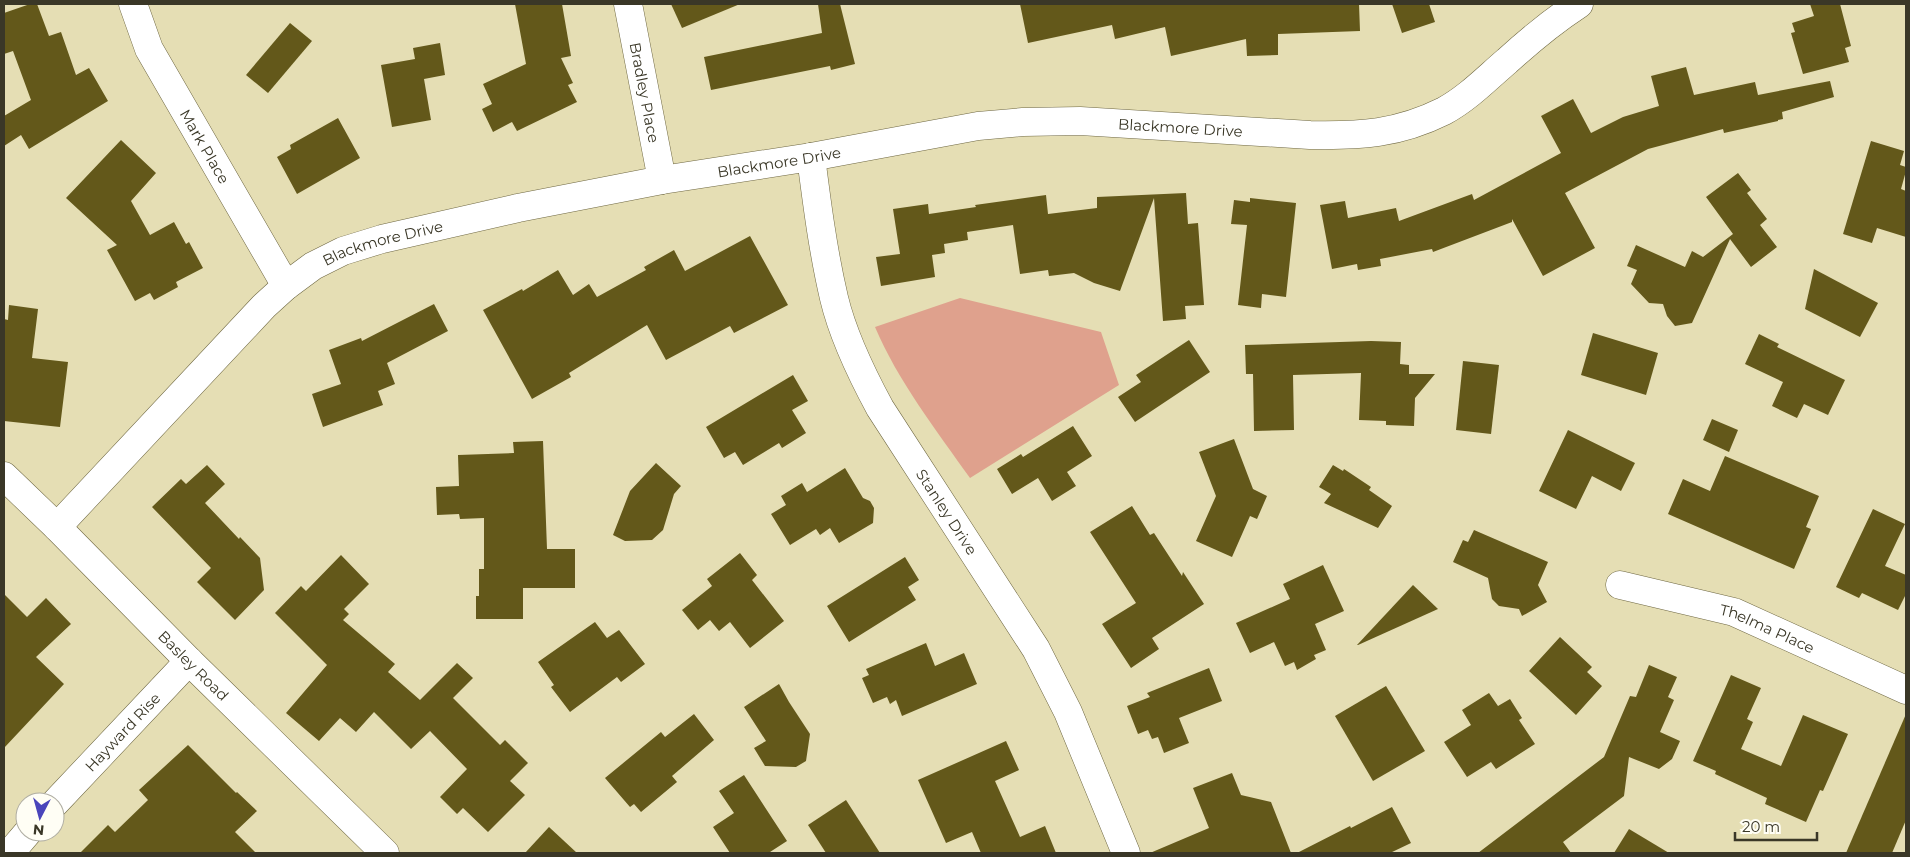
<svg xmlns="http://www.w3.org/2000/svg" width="1910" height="857" font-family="Montserrat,sans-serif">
<rect width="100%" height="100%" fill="#e5deb4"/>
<path fill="#dfa18d" d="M 960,298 L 1101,332 L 1119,385 L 970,478 C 936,430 898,381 875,327 Z"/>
<g fill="#63581a">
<polygon points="30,4 37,4 49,36 61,32 76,75 89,68 108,101 29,149 21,135 4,146 4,116 31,100 13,51 4,54 4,13"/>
<polygon points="515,4 562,4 571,56 561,58 573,83 568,85 577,102 517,131 512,122 493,132 482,109 492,104 483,84 526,64"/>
<polygon points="671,4 740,4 682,28"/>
<polygon points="818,4 840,4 855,64 831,70 830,66 711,90 704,57 822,33"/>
<polygon points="1020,4 1359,4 1360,31 1278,34 1278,55 1247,56 1246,39 1171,56 1165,27 1115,39 1112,25 1028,43"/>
<polygon points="1392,4 1429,4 1435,22 1402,33"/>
<polygon points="1810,4 1840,4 1851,46 1845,48 1849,62 1803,74 1791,33 1795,32 1792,23 1814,16"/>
<polygon points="290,23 312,41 268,93 246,75"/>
<polygon points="440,43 445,75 424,79 431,120 392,127 381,65 415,59 413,48"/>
<polygon points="1686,67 1694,95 1755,82 1758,95 1830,81 1834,97 1782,112 1783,119 1778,120 1778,121 1724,133 1723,129 1648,149 1565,193 1595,248 1543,276 1512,219 1512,222 1433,252 1432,249 1380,259 1381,266 1358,270 1357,264 1332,269 1320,205 1345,201 1348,218 1396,208 1399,221 1472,194 1474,200 1561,153 1541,116 1573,99 1591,133 1623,117 1659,106 1651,76"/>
<polygon points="338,118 360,158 297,194 277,157 291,149 290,145"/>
<polygon points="121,140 156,173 131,201 150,235 174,222 186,244 189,242 203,268 176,282 178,287 154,300 150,293 135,301 107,250 117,245 66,198"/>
<polygon points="1871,141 1904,151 1900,165 1906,167 1906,171 1901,189 1906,191 1906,237 1877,228 1872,243 1843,234"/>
<polygon points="1738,173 1751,190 1747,193 1767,219 1760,225 1777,247 1751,267 1730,239 1692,323 1675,326 1667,316 1663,304 1649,303 1631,284 1637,270 1627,266 1636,245 1685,267 1692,251 1703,257 1733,234 1706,197"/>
<polygon points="1186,193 1188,224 1198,223 1204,305 1185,306 1186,319 1163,321 1154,198 1120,291 1094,283 1074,273 1049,276 1048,270 1020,274 1013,225 967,232 968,240 944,244 945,253 932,255 935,277 881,286 876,257 900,254 893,209 928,204 929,214 976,207 975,205 1046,195 1048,214 1097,208 1097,197"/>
<polygon points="1250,198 1296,203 1286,297 1262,294 1261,308 1238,305 1247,225 1231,224 1234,200 1250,202"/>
<polygon points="750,236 788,305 734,333 730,326 666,360 647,325 569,373 571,377 532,399 483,310 522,289 523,291 558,270 573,295 589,284 597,297 646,270 644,267 674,250 685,271"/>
<polygon points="1814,269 1878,303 1860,337 1805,309"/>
<polygon points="434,304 448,331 387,363 395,384 378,391 383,405 323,427 312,394 341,384 329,350 361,338 362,341"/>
<polygon points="9,305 38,309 32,358 68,362 60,427 4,421 4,319 8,320"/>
<polygon points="1593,333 1658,353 1646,395 1581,375"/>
<polygon points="1759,334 1779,344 1777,347 1845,380 1828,415 1804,404 1797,418 1772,406 1783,382 1745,364"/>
<polygon points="1189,340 1210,372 1135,422 1118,397 1141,382 1136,375"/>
<polygon points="1371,341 1401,342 1400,364 1409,365 1409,374 1435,374 1415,398 1414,426 1386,425 1386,421 1359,420 1361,373 1293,375 1294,430 1254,431 1253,374 1246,374 1245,345"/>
<polygon points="1463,361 1499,365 1491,434 1456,430"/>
<polygon points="793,375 808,401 792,410 806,433 782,448 779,443 743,465 735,452 724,458 706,427"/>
<polygon points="1712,419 1738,430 1729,452 1703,440"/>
<polygon points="1073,426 1092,456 1067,472 1076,486 1052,501 1038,478 1012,494 997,469 1021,454 1023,457"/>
<polygon points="1568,430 1635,463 1621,491 1592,476 1576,509 1539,491"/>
<polygon points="1234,439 1253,489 1267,496 1257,519 1250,516 1232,557 1196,541 1216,496 1199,452"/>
<polygon points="543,441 547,549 575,549 575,588 523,588 523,619 476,619 476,596 479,596 479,569 484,569 484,518 460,519 459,514 437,515 436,487 459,486 458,455 514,453 513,442"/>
<polygon points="1725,456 1819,496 1806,527 1811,529 1794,569 1668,514 1683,479 1710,491"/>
<polygon points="656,463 681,486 674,494 663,530 652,540 625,541 613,535 630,491"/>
<polygon points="207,465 225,484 205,503 239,539 240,537 260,558 264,590 235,620 197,582 211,568 152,507 181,479 186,484"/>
<polygon points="1333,465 1343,471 1344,469 1371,487 1369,490 1392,506 1378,528 1324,503 1331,494 1319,487"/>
<polygon points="845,468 863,498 870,501 874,508 873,523 839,543 830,528 820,535 816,529 790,545 771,514 786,505 781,496 802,483 807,492"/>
<polygon points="1132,506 1150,535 1154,533 1182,576 1183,572 1204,604 1152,638 1159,649 1131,668 1102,624 1136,603 1090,532"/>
<polygon points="1873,509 1905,524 1885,566 1906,575 1906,594 1898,610 1862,593 1859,598 1836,587"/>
<polygon points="1474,530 1548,562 1538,585 1547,602 1522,616 1519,609 1499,606 1492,599 1488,578 1453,562 1463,540 1468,542"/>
<polygon points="740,553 757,575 752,580 784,621 750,648 730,622 719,631 710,620 698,630 682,610 712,586 707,579"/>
<polygon points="341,555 369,584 344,609 349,614 343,620 395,664 388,672 420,700 457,663 473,678 453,698 500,745 505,740 528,763 510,781 525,795 488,832 463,808 457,814 440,797 467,769 430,731 411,749 374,712 356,732 340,718 319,741 286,713 327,665 275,613 301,586 306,591"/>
<polygon points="905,557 919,580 908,587 916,600 849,642 827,606"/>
<polygon points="1323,565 1344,611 1315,624 1326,650 1314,655 1316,659 1297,670 1294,662 1285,666 1274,642 1250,653 1236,623 1290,599 1283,584"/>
<polygon points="1413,585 1438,609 1358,645 1357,645"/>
<polygon points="4,594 27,617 46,598 71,624 36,657 64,684 4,748"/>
<polygon points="595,622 607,638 619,630 645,664 621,682 617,677 570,712 551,687 554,685 538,662"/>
<polygon points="1560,637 1592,667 1587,672 1602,686 1576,715 1529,671"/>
<polygon points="926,643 935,666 964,653 977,684 902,716 896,700 890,704 887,697 873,703 862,678 869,675 866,669"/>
<polygon points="1649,665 1677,677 1668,697 1674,700 1660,732 1680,741 1672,759 1659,769 1629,757 1624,796 1563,842 1571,853 1478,853 1604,757 1630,696 1636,697"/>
<polygon points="1209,668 1222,701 1179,718 1189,743 1164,753 1158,737 1152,739 1148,730 1138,734 1127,706 1150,697 1147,693"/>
<polygon points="1731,675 1761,688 1747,719 1753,722 1741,749 1781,766 1803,715 1848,734 1823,791 1820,790 1806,822 1765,804 1767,798 1715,774 1716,771 1693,761"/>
<polygon points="779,684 789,702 810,734 806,761 796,767 765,766 754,748 766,741 744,707"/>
<polygon points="1386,686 1425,751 1373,781 1335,716"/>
<polygon points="1489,693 1498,706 1510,699 1522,718 1519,720 1535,744 1496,769 1491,762 1467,777 1444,742 1471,725 1462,710"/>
<polygon points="694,714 714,740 672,776 677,782 641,812 634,804 630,807 605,778 661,732 665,737"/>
<polygon points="1906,714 1906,820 1892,853 1846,853"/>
<polygon points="1006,741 1019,770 995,781 1020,837 1045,826 1056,853 981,853 972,832 946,843 918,780"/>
<polygon points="188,745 236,793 237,792 257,811 235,832 256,853 80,853 108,825 115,832 148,800 139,790"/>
<polygon points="1232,773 1241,795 1271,802 1291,853 1150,853 1209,828 1193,788"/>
<polygon points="744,775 787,841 770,852 730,853 713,827 734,813 719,791"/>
<polygon points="846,800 880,853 826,853 808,825"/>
<polygon points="1392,807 1411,843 1390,853 1297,853 1350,826 1351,828"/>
<polygon points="549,827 577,853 525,853"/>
<polygon points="1629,829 1669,853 1614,853"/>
</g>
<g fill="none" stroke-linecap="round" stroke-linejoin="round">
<g stroke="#6f6843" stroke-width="29">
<g id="minor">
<path id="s1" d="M 133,4 L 149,49 L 286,286"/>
<path id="s2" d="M 628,4 L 662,180"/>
<path id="s3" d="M 811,157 C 817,204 823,251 834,298 C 843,336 861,373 880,408 L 1036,649 L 1068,712 L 1126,853"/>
<path id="s4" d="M 4,476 L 57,527 L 189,661 L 385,853"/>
<path id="s5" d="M 57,527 L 264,306 L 286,286 L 313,266 L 343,251 L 382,239 L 518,208 L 662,180 L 811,157 L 978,126 L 1023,122 L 1080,121 L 1310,135 C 1360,136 1398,134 1444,111 C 1468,98 1487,78 1507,61 C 1530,40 1553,21 1579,4"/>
<path id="s6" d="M 1620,585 L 1734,612 L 1906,690"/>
<path id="s7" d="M 55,803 L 189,661"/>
<polyline points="10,853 28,832"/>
</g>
</g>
<use href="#minor" stroke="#fff" stroke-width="28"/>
</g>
<g text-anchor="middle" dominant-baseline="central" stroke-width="5" stroke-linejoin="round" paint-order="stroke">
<g font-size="15" fill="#3a3727" stroke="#fffef5">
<text stroke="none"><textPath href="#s2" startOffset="90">Bradley Place</textPath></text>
<text stroke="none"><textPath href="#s5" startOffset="1250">Blackmore Drive</textPath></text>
<text stroke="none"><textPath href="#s1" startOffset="160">Mark Place</textPath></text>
<text stroke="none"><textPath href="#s5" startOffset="845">Blackmore Drive</textPath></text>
<text stroke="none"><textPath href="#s5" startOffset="440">Blackmore Drive</textPath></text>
<text stroke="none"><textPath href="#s3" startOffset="386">Stanley Drive</textPath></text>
<text stroke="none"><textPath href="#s6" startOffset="154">Thelma Place</textPath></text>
<text stroke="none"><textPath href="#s4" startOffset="268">Basley Road</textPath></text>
<text stroke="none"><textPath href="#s7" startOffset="98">Hayward Rise</textPath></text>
</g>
</g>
<rect width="1910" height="857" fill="none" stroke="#3a3727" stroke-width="10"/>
<g transform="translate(40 817) rotate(186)"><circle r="24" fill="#fffef5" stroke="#b0aea3"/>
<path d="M0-4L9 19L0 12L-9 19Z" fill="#4a45bb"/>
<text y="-8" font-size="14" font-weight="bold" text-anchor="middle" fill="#3a3727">N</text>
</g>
<path d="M1735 832v8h82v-8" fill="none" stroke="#3a3727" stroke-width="2.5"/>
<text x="1742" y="832" font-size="15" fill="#3a3727" stroke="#fffef5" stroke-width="4" paint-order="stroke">20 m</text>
</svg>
